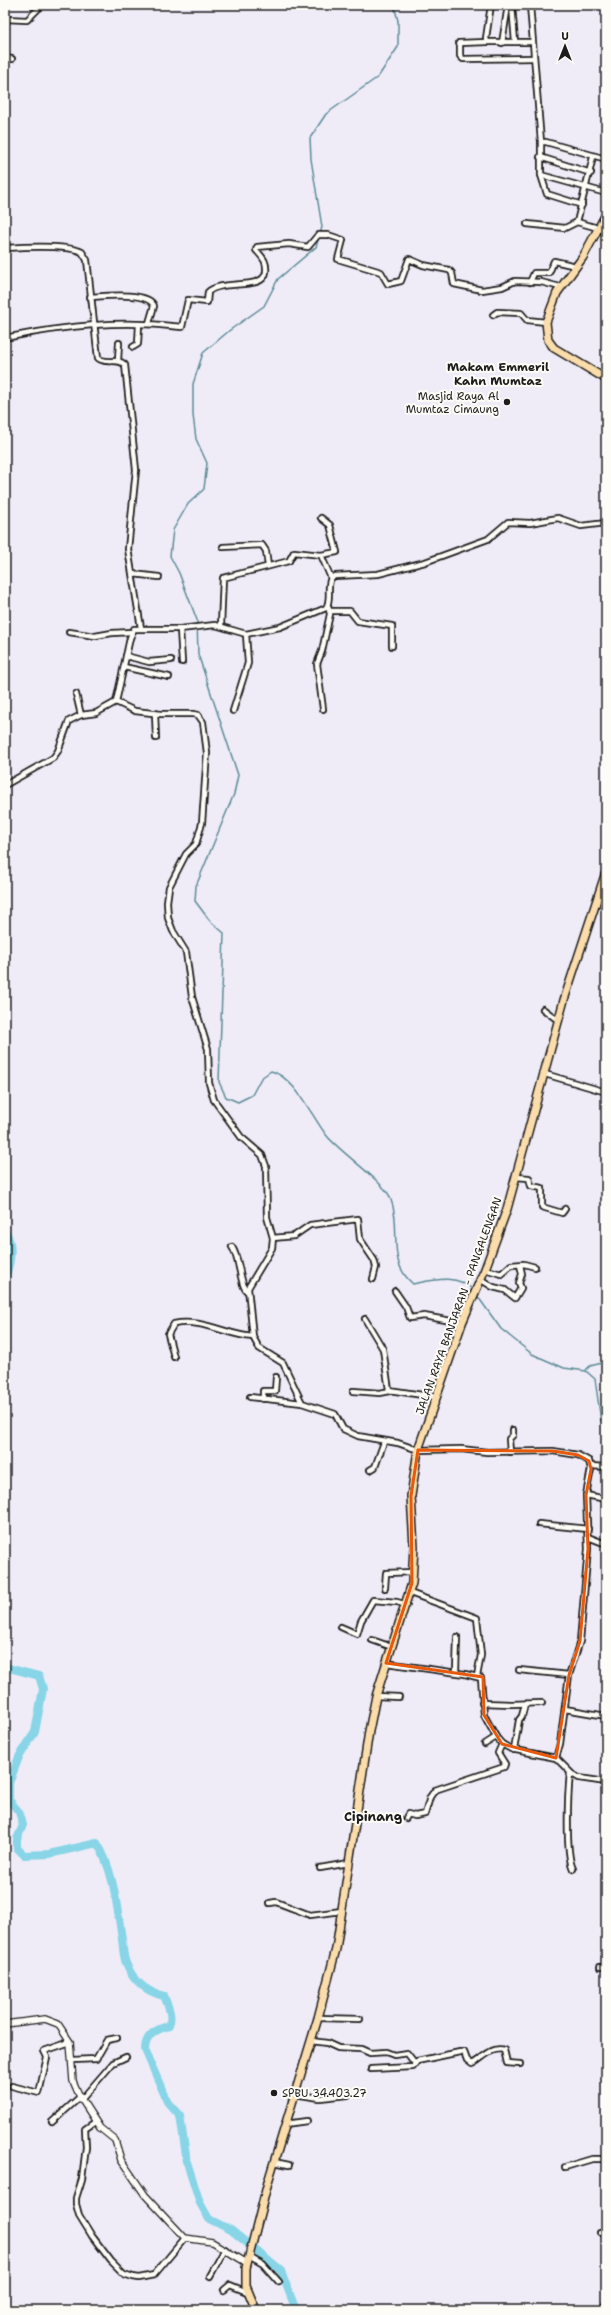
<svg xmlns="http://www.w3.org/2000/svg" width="611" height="2315" font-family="'Shantell Sans',sans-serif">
<rect width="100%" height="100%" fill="#efecf8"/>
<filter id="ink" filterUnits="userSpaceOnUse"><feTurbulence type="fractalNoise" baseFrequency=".025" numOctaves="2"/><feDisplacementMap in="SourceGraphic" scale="8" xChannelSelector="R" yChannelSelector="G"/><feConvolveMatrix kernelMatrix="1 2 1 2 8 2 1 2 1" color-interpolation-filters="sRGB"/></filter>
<g filter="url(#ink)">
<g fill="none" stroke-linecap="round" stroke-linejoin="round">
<g stroke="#5c8b95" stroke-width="1.5">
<path d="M 394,5 L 398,21 L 398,47 L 378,77 L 326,114 L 310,138 L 311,159 L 322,227 L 316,247 L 278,279 L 264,306 L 230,330 L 203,353 L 193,384 L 193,415 L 196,439 L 207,463 L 204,489 L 188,504 L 173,530 L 170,556 L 179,573 L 197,620 L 198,654 L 238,775 L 234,794 L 196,886 L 195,901 L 210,921 L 224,933 L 219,1082 L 226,1097 L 238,1102 L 252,1095 L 261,1078 L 271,1071 C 295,1077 312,1117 327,1136 C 339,1151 385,1183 390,1197 C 403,1229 385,1260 413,1284 C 433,1280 458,1273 474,1291"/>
<polyline points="476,1294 501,1329 532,1354 564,1368 586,1371 595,1379 601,1421 606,1422"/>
<polyline points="586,1370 590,1366 606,1362"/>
</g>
<g stroke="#87d5e6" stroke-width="8">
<path d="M 5,1231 C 14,1244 11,1263 5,1277"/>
<path d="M 5,1667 L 39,1676 L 43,1689 L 35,1732 L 19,1757 L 9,1783 L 9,1800 L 19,1812 L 23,1825 L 17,1839 L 17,1848 L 24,1855 L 49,1854 L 97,1843 C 114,1870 117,1908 122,1939 C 123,1946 123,1956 126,1963 C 133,1980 146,1992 164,1996 C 168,2006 173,2015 169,2026 C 156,2029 145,2036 145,2050 L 168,2103 L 180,2116 L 187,2162 L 200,2203 L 209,2219 L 231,2230 L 281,2271 L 296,2310"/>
</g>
<g stroke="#1c1c1c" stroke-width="8">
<g id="minor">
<polyline points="491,5 486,38 487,42 532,42"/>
<polyline points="512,5 515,42"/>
<polyline points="530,5 541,142"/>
<polyline points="5,19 27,20 42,5"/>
<polyline points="459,43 487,42"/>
<polyline points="460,43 460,56 463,59 534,58"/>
<polyline points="502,43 508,5"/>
<polyline points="5,58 12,59"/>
<polyline points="540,157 591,173"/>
<polyline points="606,159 546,142 541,142 541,175 606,193"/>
<polyline points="541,175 547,194 582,205"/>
<polyline points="577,222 593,157"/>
<polyline points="527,224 565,228 577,222 598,228"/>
<path d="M 5,248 C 22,247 68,245 82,252 L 87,260 L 98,358 C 105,365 118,357 125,365 L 136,470 L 128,549 L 141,628"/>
<polyline points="530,282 534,273 549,273 554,261 576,266"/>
<path d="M 90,297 C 104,296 149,291 154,306 L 149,323"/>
<polyline points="493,315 497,312 521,313 527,320 546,322"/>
<path d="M 10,337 C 69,325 122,320 182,327 L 188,300 L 207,302 L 208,292 C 221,279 264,291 266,272 C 267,261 263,258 256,250 L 257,247 L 289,244 L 308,247 L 318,235 L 328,235 L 343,240 L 338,259 L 381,272 L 388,284 L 401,281 L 409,259 L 423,265 L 449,270 L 452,273 L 454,284 L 482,290 L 502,287 L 515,281 L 541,282 L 560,287"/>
<polyline points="133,347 138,344 139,324"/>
<polyline points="118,361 119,343"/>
<polyline points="223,547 262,545 266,551 268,566"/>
<polyline points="321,555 337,552 330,525 321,518"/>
<polyline points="133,574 159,577"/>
<polyline points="330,611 350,611 358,621 392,626 392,646"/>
<polyline points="221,626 223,578 289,561 294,552 321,555 331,578"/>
<polyline points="180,629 182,662"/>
<polyline points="69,632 95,636 112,633 132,632"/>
<polyline points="126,656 149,662 171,660"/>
<polyline points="124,667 169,677"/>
<polyline points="76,694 81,715"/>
<polyline points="116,702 135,711 161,714 193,714 198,715 203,722 207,753 202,823 196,844 186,854 169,887 167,902 168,918 173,931 186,952 192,997 208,1049 209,1083 214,1100 241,1137 262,1155 266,1166 267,1217 273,1238 272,1248 248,1288 253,1337 259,1348 283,1363 302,1403 335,1414 343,1429 358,1436 398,1443 418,1450 461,1449 487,1452 553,1451 578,1455 589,1461 591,1469 586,1495 588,1549 580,1641 569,1675 560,1744 556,1758"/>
<polyline points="323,709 317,664 322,651 330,614 328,606"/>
<polyline points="233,711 248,663 246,634"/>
<polyline points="155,713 156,738"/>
<path d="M 5,785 L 53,758 L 58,751 L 69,721 L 81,715 L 96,713 L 116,702 L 130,638 L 134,629 L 180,629 L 215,625 L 246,634 L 280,627 L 326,608 C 332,599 326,587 331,578 L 335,576 L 378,574 L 425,562 L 488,539 L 508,522 L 530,523 L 558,518 L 581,526 L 606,523"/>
<polyline points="543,1009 559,1021"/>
<polyline points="545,1074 606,1092"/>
<polyline points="516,1177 529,1178 531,1186 542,1188 542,1207 562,1213 565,1209"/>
<polyline points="273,1238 294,1236 310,1225 358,1219 360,1239 374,1260 376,1267 373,1279"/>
<path d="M 232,1247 C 240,1258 240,1288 248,1292"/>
<polyline points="485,1269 501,1274 511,1265 524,1264 535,1267"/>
<polyline points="480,1279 493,1287 505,1290 515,1298 521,1288 519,1283 522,1274 520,1265"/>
<polyline points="395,1291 406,1307 410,1318 424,1316 462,1323"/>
<polyline points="365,1319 383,1349 389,1390 436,1397"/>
<path d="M 174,1357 L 168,1334 L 174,1324 C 201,1318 226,1335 253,1337"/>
<polyline points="353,1391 380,1393 390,1391"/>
<polyline points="250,1397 302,1403"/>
<polyline points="263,1399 263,1391 275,1391 276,1377"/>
<polyline points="510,1452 509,1439 513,1435 513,1430"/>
<polyline points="591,1466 606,1467"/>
<polyline points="370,1470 375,1467 384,1442"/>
<polyline points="586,1495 606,1499"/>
<polyline points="539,1524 588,1529"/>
<polyline points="588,1537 606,1544"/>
<polyline points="385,1588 386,1573 413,1572"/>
<polyline points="410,1593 477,1618 481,1655 477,1676"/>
<polyline points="341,1627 357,1634 361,1621 373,1600 397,1602 407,1605"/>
<polyline points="372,1640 392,1647"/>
<polyline points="386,1663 465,1674 481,1678 484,1715 496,1737 502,1744 511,1749 556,1758 572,1774 579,1778 606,1782"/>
<polyline points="519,1670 569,1675"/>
<polyline points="456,1672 457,1637"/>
<polyline points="376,1696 399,1697"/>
<polyline points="482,1703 512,1704 542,1703"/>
<polyline points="565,1709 606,1716"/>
<polyline points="485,1744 496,1737"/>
<polyline points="514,1750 519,1720 522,1716 525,1704"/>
<path d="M 570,1773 C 568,1793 565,1852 573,1869"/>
<polyline points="406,1818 408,1814 415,1816 425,1814 430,1797 435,1790 504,1767 505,1764 498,1753 502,1744"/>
<polyline points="320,1868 349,1863"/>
<polyline points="270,1903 276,1902 310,1915 342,1911"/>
<polyline points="600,1967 606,1967"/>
<polyline points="318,2018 360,2019"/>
<polyline points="311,2041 327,2043 338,2048 361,2049 370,2053 386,2052 394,2055 407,2053 414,2062"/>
<polyline points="72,2060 96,2059 107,2040 117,2038"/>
<path d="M 371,2069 L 413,2067 L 417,2061 L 460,2052 L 464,2052 L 467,2060 L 472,2064 C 482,2059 492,2046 504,2050 L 507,2063 L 520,2064"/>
<polyline points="12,2086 39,2093 47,2057 44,2051 70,2042"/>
<polyline points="294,2094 320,2098 348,2095"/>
<polyline points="81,2100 113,2063 126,2057"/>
<polyline points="52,2122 80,2097"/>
<polyline points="95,2122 85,2129 86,2147 82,2179 76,2198 76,2204 79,2215 92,2236 111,2261 124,2274 133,2277 139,2278 154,2275 185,2238"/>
<polyline points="285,2124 307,2121"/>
<polyline points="274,2162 289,2165"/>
<polyline points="565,2167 592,2159 606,2159"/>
<polyline points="600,2232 606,2231"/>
<polyline points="249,2256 263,2264 279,2282"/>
<polyline points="210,2276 225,2249"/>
<polyline points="224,2290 230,2285 247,2292"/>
<polyline points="602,2310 606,2303"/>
</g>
</g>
<g stroke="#1c1c1c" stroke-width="8">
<polyline id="tertiary" points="5,2024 45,2019 58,2024 70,2042 73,2081 80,2097 100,2128 115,2140 121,2160 145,2195 185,2238 212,2242 247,2263"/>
</g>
<g stroke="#1c1c1c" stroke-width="10">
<g id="primary">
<polyline points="606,214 583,257 557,293 546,322 548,340 554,348 606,379"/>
<polyline points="256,2310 246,2286 246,2268 268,2182 318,2018 336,1949 369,1731 376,1696 412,1583 414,1547 411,1496 418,1450 462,1323 485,1269 507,1209 564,1000 606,872"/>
</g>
</g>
<use href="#minor" stroke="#fdfcf7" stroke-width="4.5"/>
<use href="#tertiary" stroke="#fdfcf7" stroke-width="5.5"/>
<use href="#primary" stroke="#fbdcab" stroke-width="7"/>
</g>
</g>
<path fill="none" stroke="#e8590c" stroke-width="3" stroke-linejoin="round" d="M 418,1450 L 553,1451 L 578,1455 L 589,1461 L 591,1469 L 586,1495 L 588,1549 L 580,1641 L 569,1675 L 556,1758 L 502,1744 L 484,1715 L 483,1677 L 386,1663 L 412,1583 L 411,1496 Z"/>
<g fill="#1c1c1c" stroke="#fdfcf7" stroke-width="1.5">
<circle cx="507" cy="402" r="4"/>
<circle cx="274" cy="2093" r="4"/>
</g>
<g text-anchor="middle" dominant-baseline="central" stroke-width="4" stroke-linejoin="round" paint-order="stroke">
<g font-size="11" fill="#1c1c1c" stroke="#fdfcf7" text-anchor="end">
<text x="499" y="396">Masjid Raya Al<tspan x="499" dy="13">Mumtaz Cimaung</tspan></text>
<text x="282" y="2093" text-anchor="start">SPBU 34.403.27</text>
</g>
<g font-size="11" fill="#1c1c1c" stroke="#fdfcf7">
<text transform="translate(459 1306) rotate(-70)">JALAN RAYA BANJARAN - PANGALENGAN</text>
</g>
<g font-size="12" font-weight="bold" fill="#1c1c1c" stroke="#fdfcf7">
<text x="498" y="367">Makam Emmeril<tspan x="498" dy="14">Kahn Mumtaz</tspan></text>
</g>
<g font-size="13" font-weight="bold" fill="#1c1c1c" stroke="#fdfcf7">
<text x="373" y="1816">Cipinang</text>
</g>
</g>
<rect width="611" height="2315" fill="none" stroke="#fdfcf7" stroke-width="20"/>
<rect x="10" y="10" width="591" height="2295" fill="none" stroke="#1c1c1c" stroke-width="1.5" filter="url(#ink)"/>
<g transform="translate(565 46)" stroke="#fdfcf7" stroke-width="3" paint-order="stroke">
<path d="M0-3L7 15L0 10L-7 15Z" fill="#1c1c1c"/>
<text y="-6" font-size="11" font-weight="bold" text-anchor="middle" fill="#1c1c1c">U</text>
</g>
</svg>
